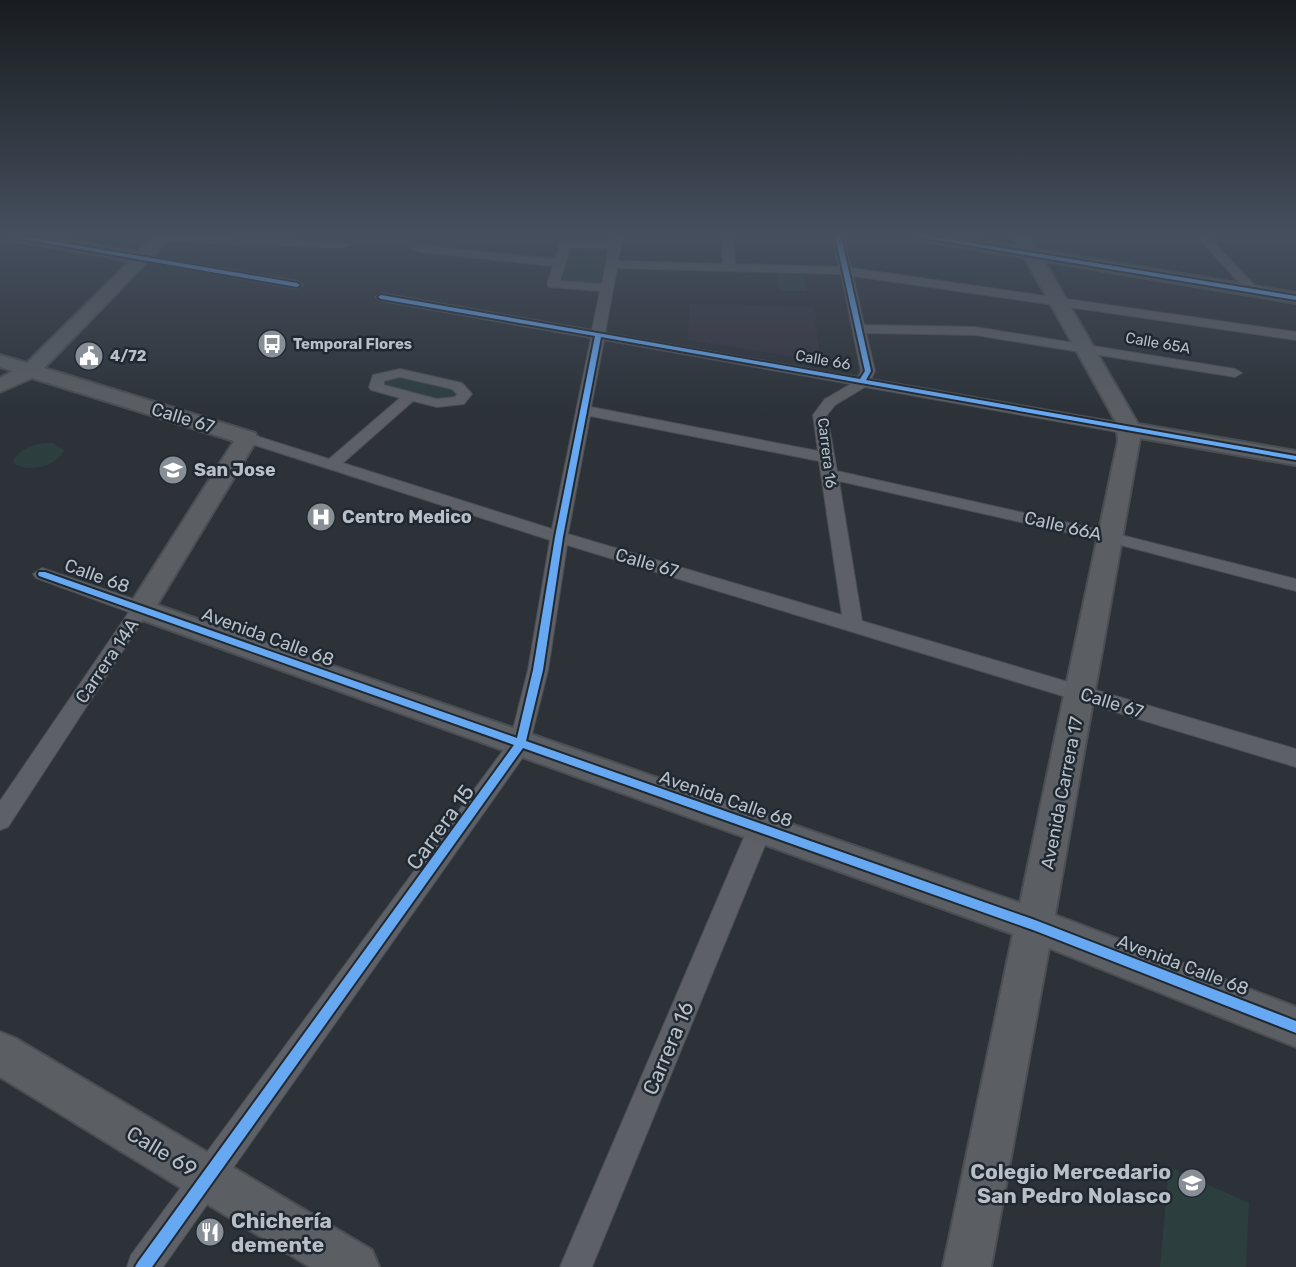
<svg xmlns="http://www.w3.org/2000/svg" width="1296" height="1267" font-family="Rubik,sans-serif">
<rect width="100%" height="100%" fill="#2c3238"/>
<polygon fill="#363540" points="689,304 813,307 821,361 688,340"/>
<g fill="#2d3e3e">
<polygon points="569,247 609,248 603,285 559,284"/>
<polygon points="777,275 804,275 807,291 779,291"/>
<polygon points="393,374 454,388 461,397 445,402 383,387 379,381"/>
<path d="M 53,443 L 64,450 C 58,466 27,474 14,463 L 14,459 C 22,446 38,443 53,443 Z"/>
<polygon points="1169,1167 1249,1203 1246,1267 1160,1267"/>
</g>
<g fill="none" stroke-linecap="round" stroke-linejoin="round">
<g stroke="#4a4e52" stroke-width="2">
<g id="street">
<polygon points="158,236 342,242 348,245 342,248 162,241 158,240"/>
<path d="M 612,236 L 623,236 L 618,261 L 723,264 L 722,236 L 733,236 L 735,264 L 839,267 L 832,236 L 843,236 L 851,268 L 1296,332 L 1296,340 L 853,276 L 864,325 L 975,327 L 1235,369 L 1242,373 L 1235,377 L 975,335 L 866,333 L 875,371 L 871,379 L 1129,424 L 1137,429 L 1129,434 L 865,387 L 835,405 L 827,415 L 837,471 L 1109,532 L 1296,579 L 1296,591 L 1109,542 L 839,481 L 862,621 L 1296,749 L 1296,767 L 567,545 L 548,670 L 528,750 L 163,1267 L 127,1267 L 131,1255 L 510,741 L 528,670 L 550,540 L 242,441 L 239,438 L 247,433 L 329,459 L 400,398 L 371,390 L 369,387 L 373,375 L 400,369 L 462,383 L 472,394 L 464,404 L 437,407 L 413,401 L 343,463 L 552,529 L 591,338 L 381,301 L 375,297 L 381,293 L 592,330 L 600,291 L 549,287 L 547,284 L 553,266 L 419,252 L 413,249 L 419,246 L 437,247 L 555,259 L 561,242 L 610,242 ZM 570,247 L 609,248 L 602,284 L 560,281 ZM 617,268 L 841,274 L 861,371 L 858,377 L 605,333 ZM 604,340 L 851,384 L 825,399 L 813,415 L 818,451 L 591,407 ZM 400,377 L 452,389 L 457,394 L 455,397 L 437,399 L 384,385 L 384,381 ZM 590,416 L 819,461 L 842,615 L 568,534 Z"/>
<polygon points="1197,236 1208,236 1257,288 1257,294 1249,294"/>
<polygon points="141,255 297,281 303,285 297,289 137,260 137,256"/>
<polygon points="42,568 148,604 150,609 8,827 0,830 0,801 129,612 36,578 33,574"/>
<polygon points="760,818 768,821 772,828 592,1267 560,1267 748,828 752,821"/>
</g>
</g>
<g stroke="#4a4e52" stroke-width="4">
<g id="secondary">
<polygon points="8,236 42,236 138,252 155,236 172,236 44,368 255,433 258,438 157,605 1020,903 1118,441 1116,422 1025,258 923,241 915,236 950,236 1019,247 1013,236 1029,236 1037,250 1296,293 1296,303 1044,261 1138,424 1296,451 1296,465 1140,438 1055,915 1296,1007 1296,1047 1049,948 991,1267 943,1267 1013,934 131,616 127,609 234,441 32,378 0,392 0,378 13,371 0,367 0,355 27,363 130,261 16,241"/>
<polygon points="0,1032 15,1038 372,1250 379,1267 310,1267 0,1077"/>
</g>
</g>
<use href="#street" fill="#5d6066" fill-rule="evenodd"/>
<use href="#secondary" fill="#5b5f64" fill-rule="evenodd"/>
<g stroke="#202932" stroke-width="4">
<g id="cycleway">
<polygon points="14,236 23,236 297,283 300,285 297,287 16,238"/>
<polygon points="835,236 841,236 871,371 866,380 1296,456 1296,460 601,337 563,537 543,670 526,741 1035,920 1296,1021 1296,1033 1033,930 523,748 152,1267 135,1267 138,1262 514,745 39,576 38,574 39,572 45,572 517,738 533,670 555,537 595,336 381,299 378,297 381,295 860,379 865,371"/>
<polygon points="921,236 930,236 1296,296 1296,300 923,238"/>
</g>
</g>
<use href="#cycleway" fill="#66a8f1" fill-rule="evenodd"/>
</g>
<linearGradient id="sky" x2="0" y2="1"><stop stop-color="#181c1f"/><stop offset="0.57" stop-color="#454f5e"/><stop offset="1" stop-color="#454f5e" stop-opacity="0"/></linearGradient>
<rect width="1296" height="413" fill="url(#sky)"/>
<defs>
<g id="bus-disc" transform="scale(1.5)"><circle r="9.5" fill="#878e95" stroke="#202932"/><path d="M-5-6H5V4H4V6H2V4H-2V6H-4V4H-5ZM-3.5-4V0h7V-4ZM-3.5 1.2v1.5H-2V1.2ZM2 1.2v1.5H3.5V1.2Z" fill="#fff"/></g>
<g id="civic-disc" transform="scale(1.5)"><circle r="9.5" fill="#878e95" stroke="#202932"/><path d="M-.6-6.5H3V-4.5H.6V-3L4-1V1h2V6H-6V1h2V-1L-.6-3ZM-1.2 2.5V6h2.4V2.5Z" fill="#fff"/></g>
<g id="university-disc" transform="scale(1.5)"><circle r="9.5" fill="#878e95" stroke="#202932"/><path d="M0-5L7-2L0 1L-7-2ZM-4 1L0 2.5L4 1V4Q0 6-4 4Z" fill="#fff"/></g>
<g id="hospital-disc" transform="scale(1.5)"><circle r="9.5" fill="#878e95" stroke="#202932"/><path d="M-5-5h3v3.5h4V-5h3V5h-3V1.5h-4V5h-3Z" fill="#fff"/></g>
<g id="school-disc" transform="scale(1.5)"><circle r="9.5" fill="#878e95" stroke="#202932"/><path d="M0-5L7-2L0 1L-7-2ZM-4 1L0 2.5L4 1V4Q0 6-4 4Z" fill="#fff"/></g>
<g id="restaurant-disc" transform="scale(1.5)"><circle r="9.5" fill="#878e95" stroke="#202932"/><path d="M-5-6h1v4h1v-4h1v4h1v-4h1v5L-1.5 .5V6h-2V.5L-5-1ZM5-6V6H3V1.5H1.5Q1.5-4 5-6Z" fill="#fff"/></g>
</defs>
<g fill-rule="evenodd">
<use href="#bus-disc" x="272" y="344"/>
<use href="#civic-disc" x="89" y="356"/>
<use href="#university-disc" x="173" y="470"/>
<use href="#hospital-disc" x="321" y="517"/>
<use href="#school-disc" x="1192" y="1183"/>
<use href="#restaurant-disc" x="210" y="1232"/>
</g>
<g text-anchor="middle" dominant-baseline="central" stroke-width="5" stroke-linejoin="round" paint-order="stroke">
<g font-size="15" fill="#b8bfc7" stroke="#202932">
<text transform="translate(1158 343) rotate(10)">Calle 65A</text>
<text transform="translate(823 360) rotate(10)">Calle 66</text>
<text transform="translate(827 453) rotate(83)">Carrera 16</text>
</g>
<g font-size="15" font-weight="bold" fill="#b8bfc7" stroke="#202932" text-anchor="start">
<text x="293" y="344">Temporal Flores</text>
<text x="110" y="356">4/72</text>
</g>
<g font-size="18" fill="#b8bfc7" stroke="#202932">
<text transform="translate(183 418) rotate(17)">Calle 67</text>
<text transform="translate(1063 526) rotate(13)">Calle 66A</text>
<text transform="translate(647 563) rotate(16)">Calle 67</text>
<text transform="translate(97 576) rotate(20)">Calle 68</text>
<text transform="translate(268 637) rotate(20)">Avenida Calle 68</text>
<text transform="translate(107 661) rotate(-56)">Carrera 14A</text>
<text transform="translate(1112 703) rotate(17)">Calle 67</text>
<text transform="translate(1062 793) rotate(-79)">Avenida Carrera 17</text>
<text transform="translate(726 799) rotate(19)">Avenida Calle 68</text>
<text transform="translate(1183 965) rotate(21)">Avenida Calle 68</text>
</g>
<g font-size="18" font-weight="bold" fill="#b8bfc7" stroke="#202932" text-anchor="start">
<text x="194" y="470">San Jose</text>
<text x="342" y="517">Centro Medico</text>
</g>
<g font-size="21" fill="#b8bfc7" stroke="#202932">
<text transform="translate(440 827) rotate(-54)">Carrera 15</text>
<text transform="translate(668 1048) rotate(-67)">Carrera 16</text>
<text transform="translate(162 1151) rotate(31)">Calle 69</text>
</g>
<g font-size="21" font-weight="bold" fill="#b8bfc7" stroke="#202932" text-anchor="end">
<text x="1171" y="1171">Colegio Mercedario<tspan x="1171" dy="24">San Pedro Nolasco</tspan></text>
<text x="231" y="1220" text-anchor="start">Chichería<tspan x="231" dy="24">demente</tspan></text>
</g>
</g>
</svg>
